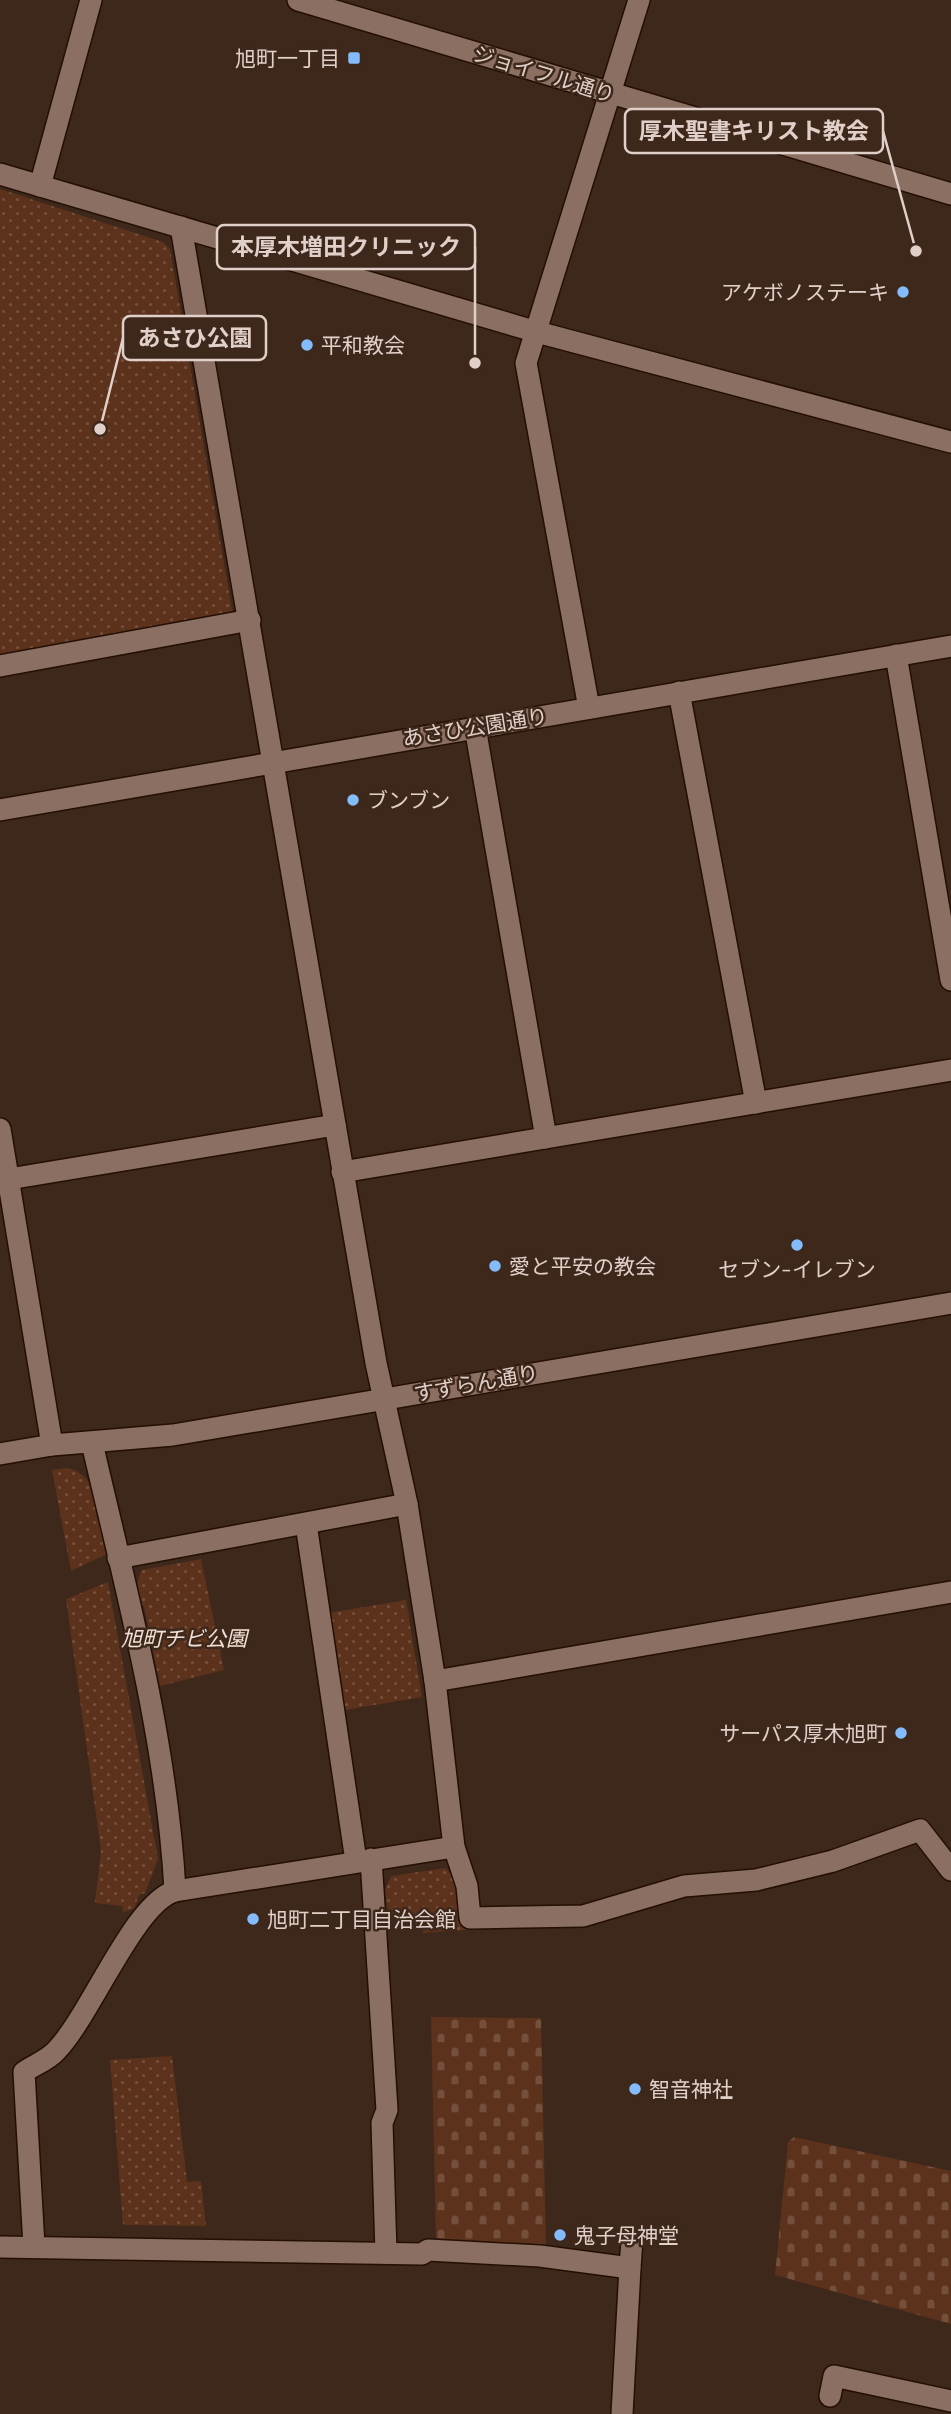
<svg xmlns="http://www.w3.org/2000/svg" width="951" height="2414" font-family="Lora,'Noto Sans JP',serif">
<defs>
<pattern id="cemetery-stones" width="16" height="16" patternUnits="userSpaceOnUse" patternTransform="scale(1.75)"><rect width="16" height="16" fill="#5c321c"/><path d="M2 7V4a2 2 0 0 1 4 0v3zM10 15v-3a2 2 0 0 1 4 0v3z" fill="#734f3c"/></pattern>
<pattern id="park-dots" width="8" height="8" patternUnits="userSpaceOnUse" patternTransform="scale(1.75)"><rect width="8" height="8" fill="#5c321c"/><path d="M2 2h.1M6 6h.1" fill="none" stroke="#734f3c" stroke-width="1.8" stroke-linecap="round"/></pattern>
</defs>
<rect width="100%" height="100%" fill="#3e271b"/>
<g fill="url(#cemetery-stones)">
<polygon points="431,2017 541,2018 546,2245 436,2246"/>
<polygon points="794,2137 951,2171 951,2324 775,2275 788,2142"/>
</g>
<g fill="url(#park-dots)">
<polygon points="0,189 163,242 170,249 232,610 228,617 0,656"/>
<path d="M 67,1468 C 101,1474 102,1525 109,1553 L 71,1571 L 52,1470 Z"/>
<path d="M 201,1559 L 224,1670 L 160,1686 L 144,1607 C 134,1596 136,1582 142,1570 Z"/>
<polygon points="108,1582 158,1859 145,1893 139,1895 134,1909 123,1912 122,1906 95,1903 101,1850 66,1599"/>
<polygon points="406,1600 422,1697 345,1710 328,1613"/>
<polygon points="446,1868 464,1892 466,1930 423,1933 420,1914 388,1918 385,1890 391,1876"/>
<polygon points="172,2056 187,2182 201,2181 206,2226 123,2225 110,2060"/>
</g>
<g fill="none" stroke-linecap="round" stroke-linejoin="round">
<g stroke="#240f05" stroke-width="24">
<g id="service">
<polyline points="306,1524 356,1861"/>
<polyline points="371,1859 387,2110 382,2123 386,2253"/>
<polyline points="630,2268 632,2240"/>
</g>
</g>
<g stroke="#240f05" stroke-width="24">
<g id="minor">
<polyline points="40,186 91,0"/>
<polyline points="181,227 376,1363 407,1504 435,1681 454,1847 467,1886 470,1918 583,1916 684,1886 756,1880 833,1861 920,1830 951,1870"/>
<polyline points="896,655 951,980"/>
<polyline points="0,666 250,620"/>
<polyline points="679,692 756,1103"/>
<polyline points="589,708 526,363 639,0"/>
<polyline points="475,727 546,1138"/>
<polyline points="342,1172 951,1070"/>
<polyline points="9,1179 335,1125"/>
<polyline points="118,1558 407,1504"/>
<polyline points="435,1681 951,1592"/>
<polyline points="175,1891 454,1847"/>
<path d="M 34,2246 L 24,2072 C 34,2065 48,2060 56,2051 C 91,2015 134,1903 175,1891 C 167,1740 126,1590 92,1443"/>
<polyline points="0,2247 422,2254 428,2250 540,2256 630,2268 622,2414"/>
<polyline points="830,2396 834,2376 951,2401"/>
</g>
</g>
<g stroke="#240f05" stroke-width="24">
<g id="tertiary">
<polyline points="298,0 951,194"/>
<polyline points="0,174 537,332 951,442"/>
<polyline points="0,810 951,646"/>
<polyline points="0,1129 52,1445"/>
<polyline points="0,1454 52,1445 173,1435 951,1303"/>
</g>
</g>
<use href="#service" stroke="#8b6f62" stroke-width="21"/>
<use href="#minor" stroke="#8b6f62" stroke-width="21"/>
<use href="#tertiary" stroke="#8b6f62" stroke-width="21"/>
</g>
<g fill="#84bcfb" stroke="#3e271b" stroke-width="2.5">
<rect x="347" y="51" width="14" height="14" rx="3.5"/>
<circle cx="903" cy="292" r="7"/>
<circle cx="307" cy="345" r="7"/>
<circle cx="353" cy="800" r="7"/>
<circle cx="797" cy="1245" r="7"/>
<circle cx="495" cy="1266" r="7"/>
<circle cx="901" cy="1733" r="7"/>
<circle cx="253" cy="1919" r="7"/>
<circle cx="635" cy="2089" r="7"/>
<circle cx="560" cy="2235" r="7"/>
</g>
<g text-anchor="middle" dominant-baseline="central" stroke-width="5" stroke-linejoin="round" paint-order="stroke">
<g font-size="21" fill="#e0d0c9" stroke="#3e271b" text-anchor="start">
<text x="340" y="58" text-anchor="end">旭町一丁目</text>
<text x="889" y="292" text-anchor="end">アケボノステーキ</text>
<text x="321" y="345">平和教会</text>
<text x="367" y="800">ブンブン</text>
<text x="509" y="1266">愛と平安の教会</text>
<text x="797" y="1269" text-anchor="middle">セブン-イレブン</text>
<text x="887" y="1733" text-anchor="end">サーパス厚木旭町</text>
<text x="267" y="1919">旭町二丁目自治会館</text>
<text x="649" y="2089">智音神社</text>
<text x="574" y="2235">鬼子母神堂</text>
</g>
<g font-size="21" fill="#e0d0c9" stroke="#3e271b">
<text transform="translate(544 74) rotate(17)">ジョイフル通り</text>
<text transform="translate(475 727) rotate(-9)">あさひ公園通り</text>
<text transform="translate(476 1383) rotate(-10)">すずらん通り</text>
</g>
<g font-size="21" font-style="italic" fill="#f2e0d7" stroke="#3e271b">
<text x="184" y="1638">旭町チビ公園</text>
</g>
</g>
<path fill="none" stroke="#e0d0c9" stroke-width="2.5" d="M916 251L883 131M475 363L475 247M100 429L123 338"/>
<g fill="#e0d0c9" stroke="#3e271b" stroke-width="2.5">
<circle cx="916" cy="251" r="7"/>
<circle cx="475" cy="363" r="7"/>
<circle cx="100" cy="429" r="7"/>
</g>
<g fill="#3e271b" stroke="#e0d0c9" stroke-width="2.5">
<rect x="625" y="109" width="258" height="44" rx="7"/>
<rect x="217" y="225" width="258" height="44" rx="7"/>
<rect x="123" y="316" width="143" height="44" rx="7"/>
</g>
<g font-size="23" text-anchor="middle" font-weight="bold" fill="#e0d0c9">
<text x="754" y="139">厚木聖書キリスト教会</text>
<text x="346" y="255">本厚木増田クリニック</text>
<text x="195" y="346">あさひ公園</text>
</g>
</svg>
